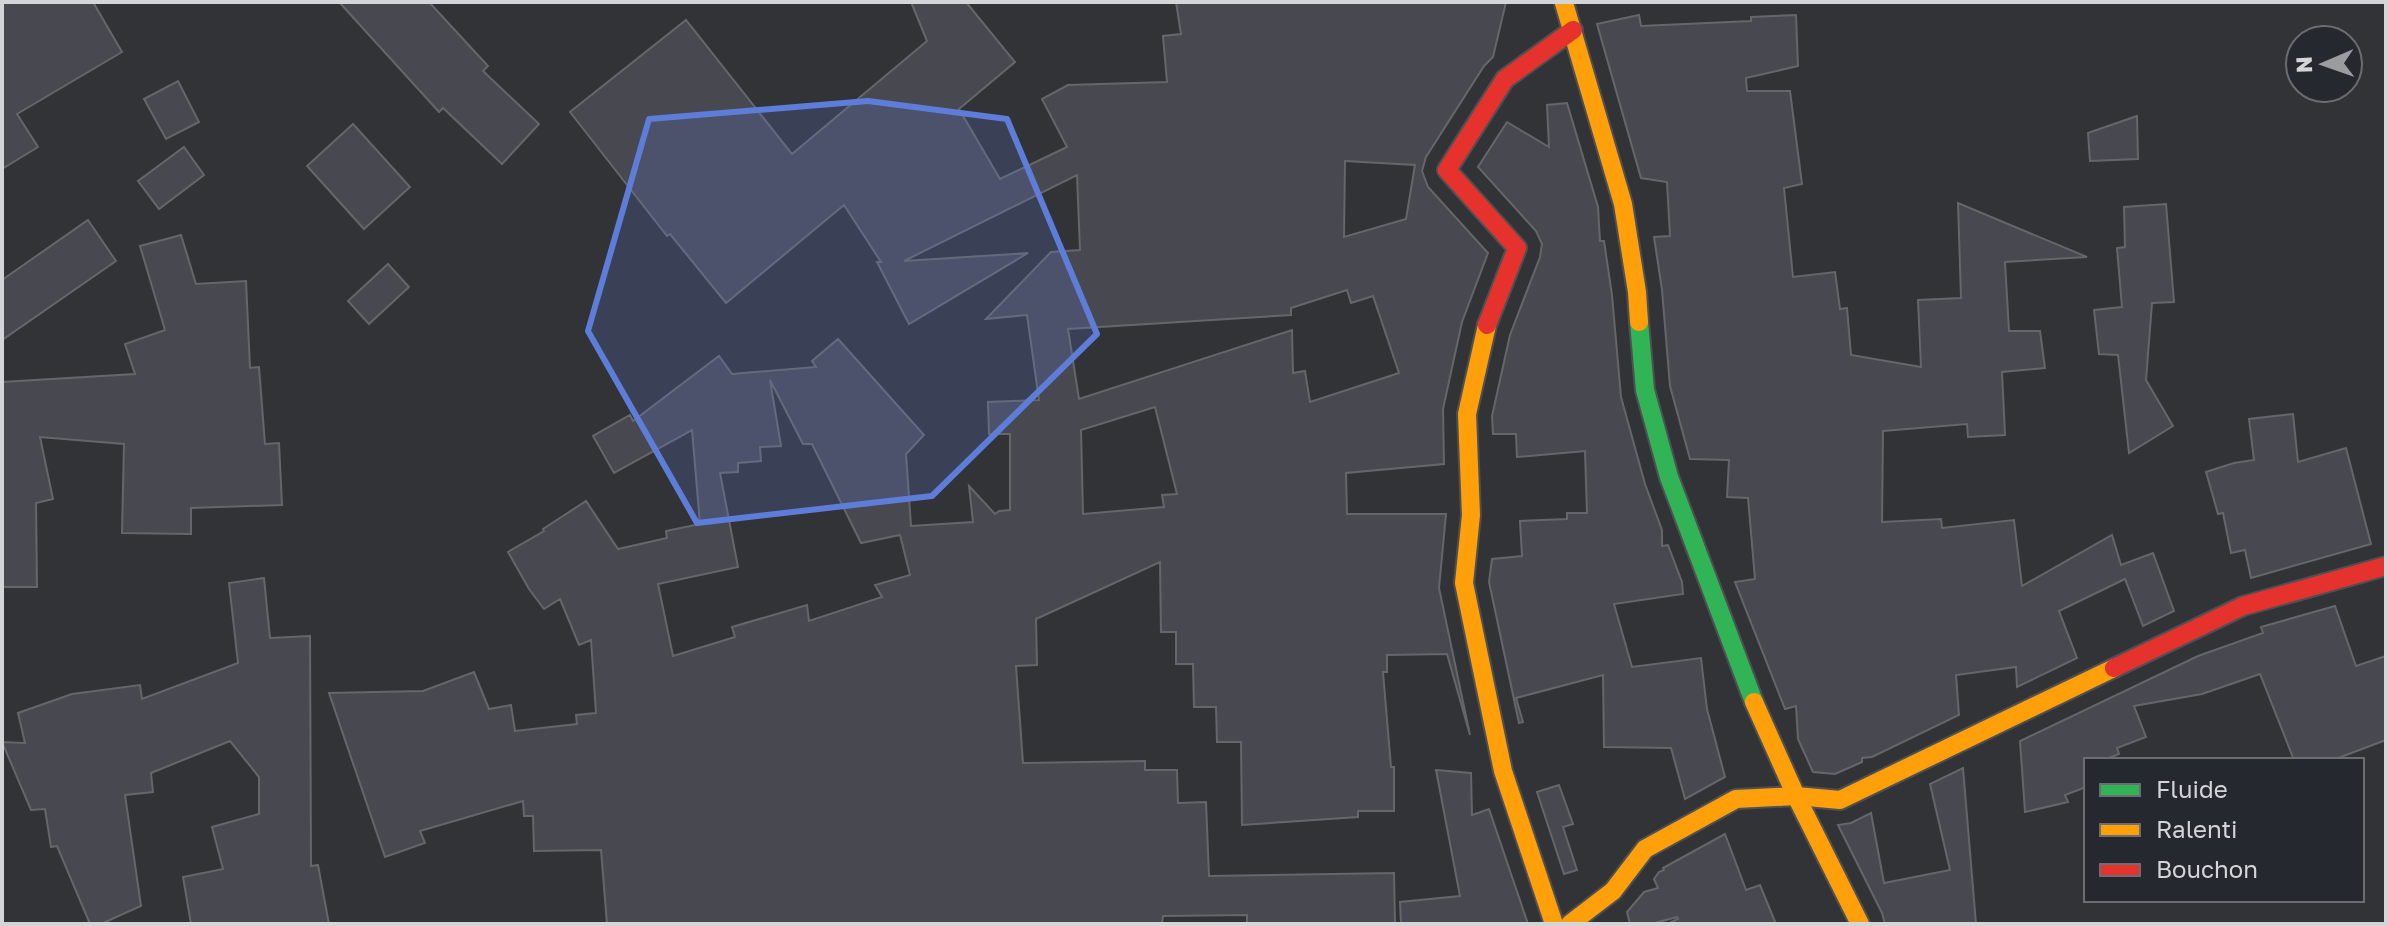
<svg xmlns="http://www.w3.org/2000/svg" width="2388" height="926" font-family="'Golos Text',sans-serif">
<rect width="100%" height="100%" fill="#313337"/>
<g fill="#484850" stroke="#656669" stroke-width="2" fill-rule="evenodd">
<polygon points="2,2 93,2 122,52 17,114 38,147 2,169"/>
<polygon points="339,2 429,2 488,66 483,71 539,124 502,164 443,108 439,112"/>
<path d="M 911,2 L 966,2 L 1015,62 L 959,109 L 1000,179 L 1067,147 L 1042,99 L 1068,85 L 1167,82 L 1163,36 L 1181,34 L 1176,2 L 1506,2 L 1493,57 L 1484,66 L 1426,157 L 1422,171 L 1428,187 L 1488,253 L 1462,322 L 1443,409 L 1444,464 L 1346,473 L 1347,514 L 1446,514 L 1439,588 L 1470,735 L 1447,654 L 1387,655 L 1387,672 L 1383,672 L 1391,767 L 1394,767 L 1394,811 L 1358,811 L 1358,817 L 1242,825 L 1241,742 L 1217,742 L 1216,707 L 1194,707 L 1193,664 L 1176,664 L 1176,632 L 1161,632 L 1160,562 L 1036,619 L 1037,665 L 1016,666 L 1023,763 L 1145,761 L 1145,770 L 1177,770 L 1178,803 L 1206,802 L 1209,876 L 1394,873 L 1395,924 L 1247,924 L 1247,915 L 1163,916 L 1162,924 L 607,924 L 601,850 L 534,851 L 533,816 L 524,816 L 523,801 L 420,831 L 425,843 L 385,857 L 329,693 L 423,691 L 474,672 L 489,709 L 511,705 L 515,731 L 577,724 L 576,715 L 596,713 L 591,640 L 579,645 L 560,599 L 544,609 L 529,589 L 508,552 L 544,531 L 543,529 L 586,501 L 618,549 L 667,538 L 666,531 L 700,524 L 692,430 L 614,473 L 593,436 L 630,415 L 633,421 L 719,356 L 732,374 L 816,367 L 812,361 L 838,339 L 924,435 L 906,454 L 911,526 L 973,522 L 969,486 L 995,514 L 999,511 L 1010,510 L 1010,434 L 989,434 L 988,402 L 1039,400 L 1027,315 L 986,319 L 1051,252 L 1080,250 L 1077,175 L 904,261 L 1028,253 L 909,324 L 877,262 L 881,262 L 844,205 L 726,303 L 670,234 L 667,236 L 570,112 L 686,20 L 792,154 L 927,41 ZM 1345,161 L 1415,165 L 1406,219 L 1344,237 ZM 1347,290 L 1351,303 L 1373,296 L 1399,373 L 1310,402 L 1305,371 L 1293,373 L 1292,330 L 1079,399 L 1068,329 L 1291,315 L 1291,308 ZM 770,380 L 803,444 L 812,444 L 861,543 L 900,535 L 910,575 L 875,585 L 882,597 L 809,621 L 807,605 L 732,627 L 735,637 L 673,656 L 658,584 L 738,567 L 720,473 L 738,472 L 738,463 L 761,461 L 760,447 L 781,446 ZM 1155,407 L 1177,494 L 1162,495 L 1164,507 L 1083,514 L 1081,430 Z"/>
<polygon points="1639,15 1641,26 1751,21 1751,17 1796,15 1798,66 1746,78 1747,91 1790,91 1802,184 1784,188 1793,277 1835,272 1840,309 1847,308 1851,355 1921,367 1918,300 1961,298 1958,203 2087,257 2005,262 2009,331 2040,331 2045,368 2002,372 2005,435 1968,437 1967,424 1883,431 1882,522 1941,519 1942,528 2014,520 2022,586 2112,535 2121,565 2153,553 2174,611 2143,626 2125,579 2059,611 2077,658 2017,687 2016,667 1956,675 1959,715 1872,757 1862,758 1862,762 1835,774 1813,772 1798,739 1796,706 1785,709 1735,582 1755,579 1748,498 1727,497 1729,460 1690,459 1670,386 1662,290 1654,237 1670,236 1667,182 1641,178 1597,24"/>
<polygon points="178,81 199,122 166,139 144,99"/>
<polygon points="1567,103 1598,207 1600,241 1604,241 1612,295 1621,397 1645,484 1662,530 1662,546 1668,545 1682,582 1683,594 1614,604 1632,667 1701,658 1707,709 1725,777 1685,799 1671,748 1604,747 1603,675 1516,698 1523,722 1519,723 1489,582 1492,559 1522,556 1520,521 1567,519 1567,513 1587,513 1585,451 1517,457 1516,434 1493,434 1492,416 1510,335 1540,257 1542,244 1536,231 1478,167 1507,122 1549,147 1547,105"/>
<polygon points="2137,116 2138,159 2090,161 2088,133"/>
<polygon points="353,124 410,187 364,229 307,166"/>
<polygon points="184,147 204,175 159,209 138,181"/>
<polygon points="2166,204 2174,302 2152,303 2146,380 2173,426 2129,453 2118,355 2099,354 2094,310 2122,307 2117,248 2125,247 2124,207"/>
<polygon points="88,220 116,261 2,340 2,280"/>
<polygon points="181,235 196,284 246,281 250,368 259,367 265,444 279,443 282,505 191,508 191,534 122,533 124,444 40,437 53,499 36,503 37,587 2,587 2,382 135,374 125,344 165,330 140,246"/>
<polygon points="388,264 409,287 369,324 348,301"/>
<polygon points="2293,414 2298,462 2346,448 2371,544 2251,578 2245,550 2231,553 2223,513 2218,514 2206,472 2234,463 2254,460 2249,419"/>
<polygon points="264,578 270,638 310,636 311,866 318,865 329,924 191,924 183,877 223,869 212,827 259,814 259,777 230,741 151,773 153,792 125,795 141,906 101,924 90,924 57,846 51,847 45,809 31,810 2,742 25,743 18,713 72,694 140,685 142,699 238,663 229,583"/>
<polygon points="2335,606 2356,666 2386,656 2386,740 2333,760 2294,760 2260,674 2202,694 2134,706 2146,737 2117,748 2119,754 2104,760 2086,760 2086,787 2065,795 2068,802 2025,812 2020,741 2198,656 2263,633 2261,627"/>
<polygon points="1963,768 1976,924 1885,924 1882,913 1838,825 1851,823 1871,813 1884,883 1950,870 1930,784"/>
<polygon points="1436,770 1471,773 1472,815 1489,809 1528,924 1401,924 1400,902 1460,896"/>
<polygon points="1559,785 1573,824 1563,827 1577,870 1564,874 1537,792"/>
<polygon points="1725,834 1746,890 1760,885 1776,924 1667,924 1678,919 1677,917 1651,924 1630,924 1627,912 1644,892 1658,888 1654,879 1659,872 1664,870 1663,868"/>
</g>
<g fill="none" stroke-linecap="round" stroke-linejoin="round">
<g stroke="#4e5053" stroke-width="22">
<polyline id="fast" points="1639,322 1645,390 1669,477 1754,702"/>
</g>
<g stroke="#4e5053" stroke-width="22">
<g id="slow">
<polyline points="1564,3 1623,204 1637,292 1639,322"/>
<polyline points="1487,325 1467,414 1471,515 1464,583 1503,771 1554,924"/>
<polyline points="1754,702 1796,796 1860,924"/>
<polyline points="1570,924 1613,891 1645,849 1736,799 1796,796 1840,800 2114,668"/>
</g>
</g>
<g stroke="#4e5053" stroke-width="22">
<g id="jam">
<polyline points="1487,325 1517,248 1447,170 1505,79 1573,30"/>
<polyline points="2114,668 2243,606 2386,566"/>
</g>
</g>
<use href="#fast" stroke="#30b455" stroke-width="18"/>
<use href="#slow" stroke="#ff9f0a" stroke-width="18"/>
<use href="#jam" stroke="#e5322d" stroke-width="18"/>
</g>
<path fill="#5d7dd8" fill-opacity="0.2" stroke="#5d7dd8" stroke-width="6" stroke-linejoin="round" d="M 868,101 L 1007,119 L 1097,334 L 932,496 L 697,523 L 588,331 L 649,119 Z"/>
<rect width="2388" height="926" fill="none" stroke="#d3d5d9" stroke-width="8"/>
<rect x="2084" y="758" width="280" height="144" fill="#25282e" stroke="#6b6d72" stroke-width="2"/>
<rect x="2100" y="784" width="40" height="12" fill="#30b455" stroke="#6b6d72" stroke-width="2"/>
<text x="2156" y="798" font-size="24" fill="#d3d5d9">Fluide</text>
<rect x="2100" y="824" width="40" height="12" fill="#ff9f0a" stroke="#6b6d72" stroke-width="2"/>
<text x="2156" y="838" font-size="24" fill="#d3d5d9">Ralenti</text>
<rect x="2100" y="864" width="40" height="12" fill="#e5322d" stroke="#6b6d72" stroke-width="2"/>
<text x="2156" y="878" font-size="24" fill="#d3d5d9">Bouchon</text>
<g transform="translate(2324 64) rotate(268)"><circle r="38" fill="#25282e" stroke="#6b6d72" stroke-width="2"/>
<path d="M0-6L14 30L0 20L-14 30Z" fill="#9a9ca0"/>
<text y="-12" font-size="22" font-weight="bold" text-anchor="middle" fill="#d3d5d9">N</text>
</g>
</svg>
